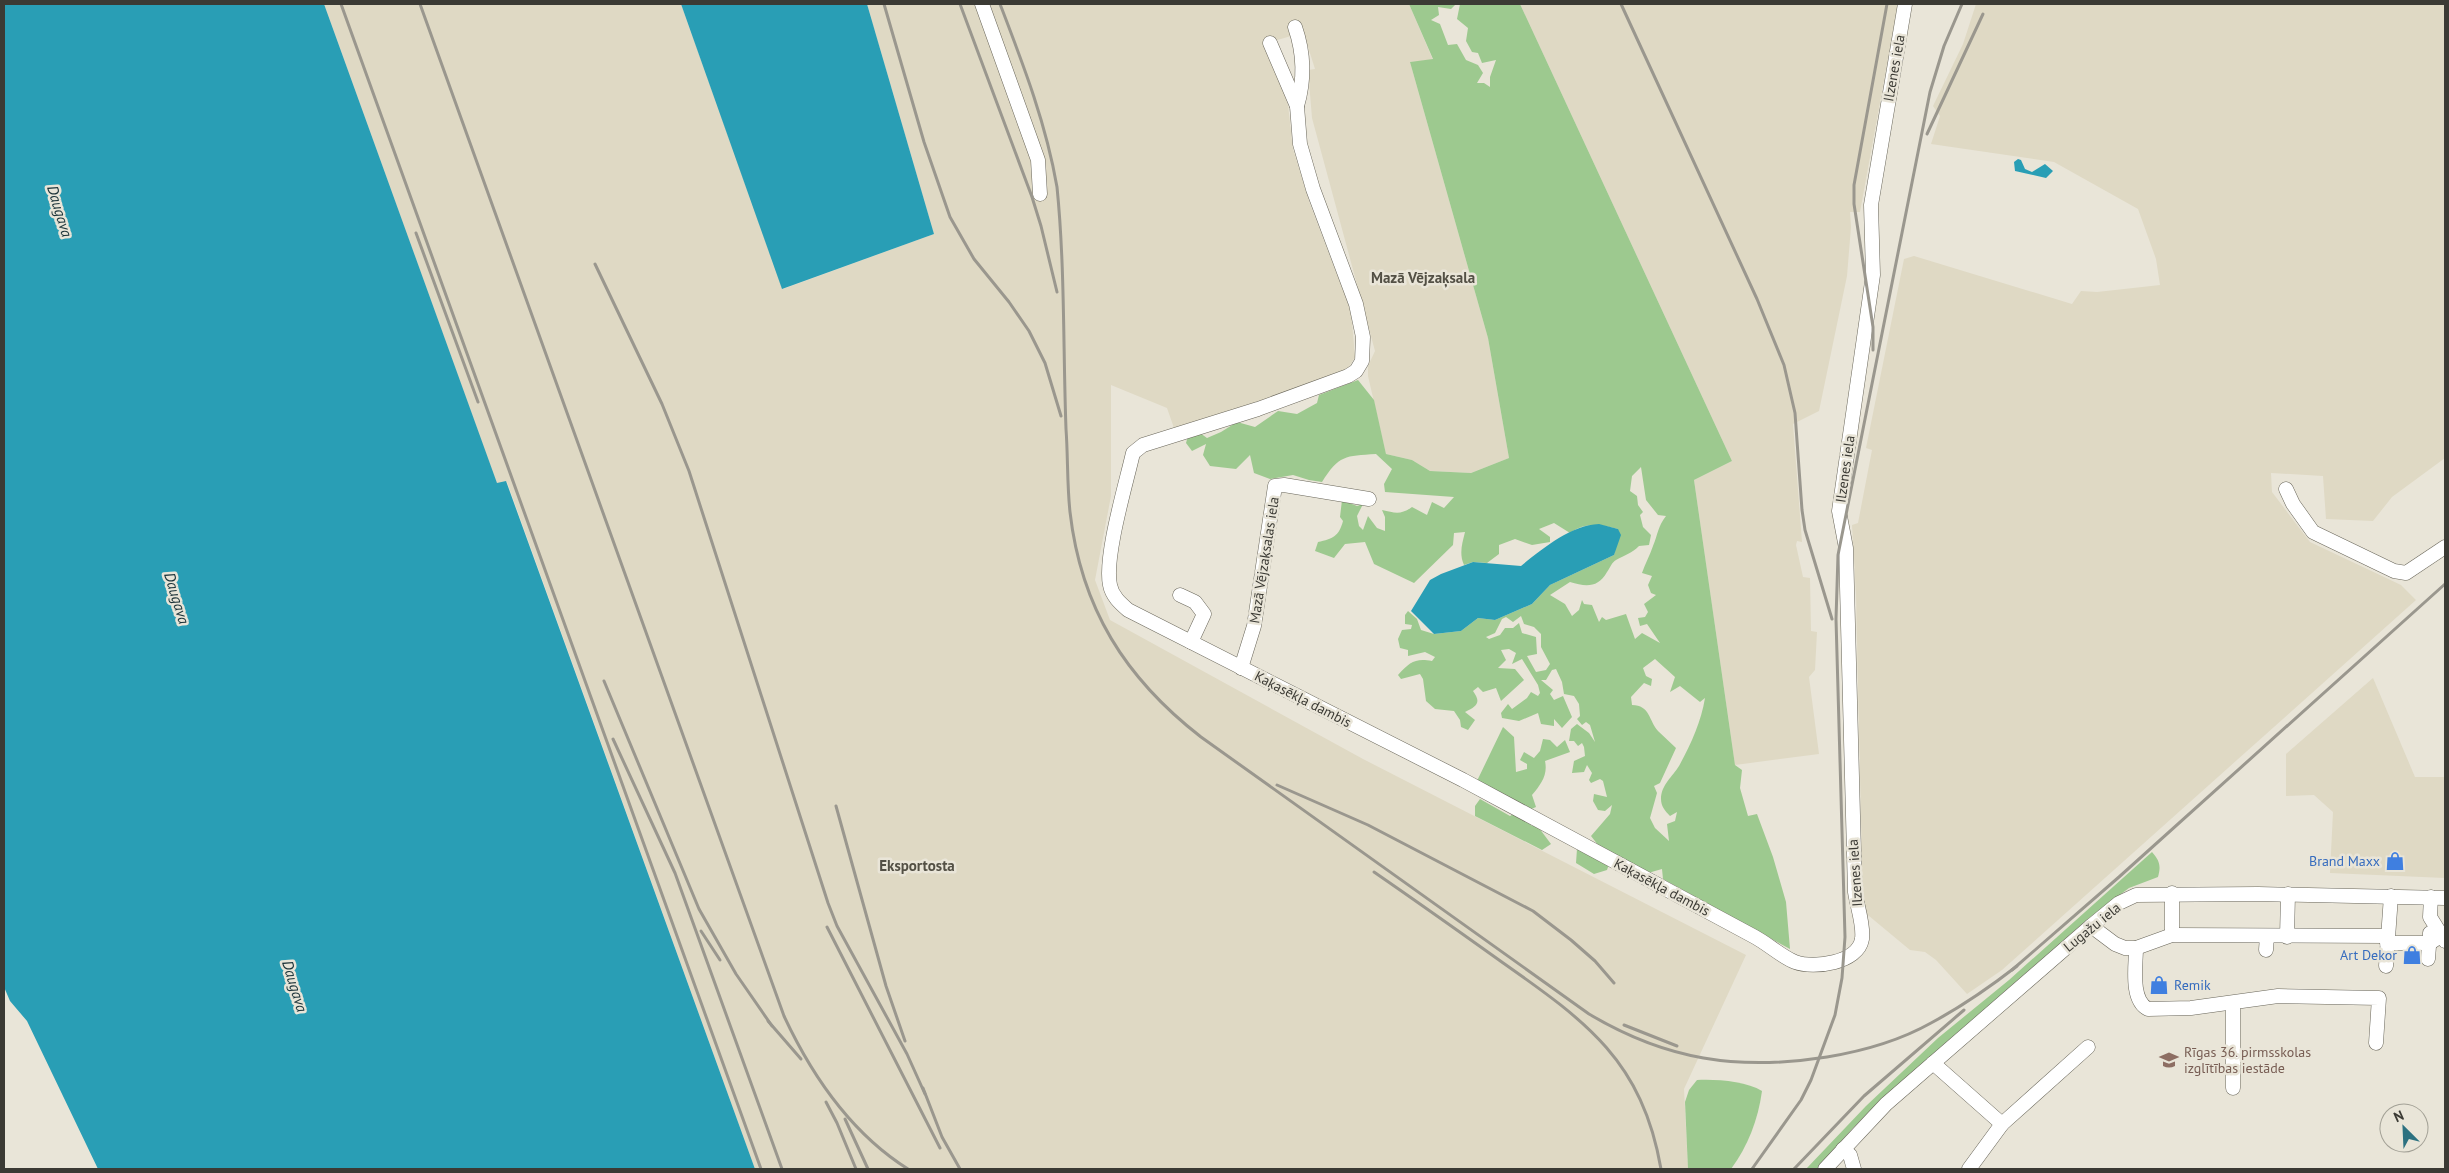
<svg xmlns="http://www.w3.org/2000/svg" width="2449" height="1173" font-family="'PT Sans',sans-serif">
<rect width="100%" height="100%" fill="#e9e5d8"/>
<g fill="#dfd9c4">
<polygon points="324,4 681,4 783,289 934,234 867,4 1409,4 1433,60 1410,62 1488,338 1509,458 1471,473 1430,471 1412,460 1386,454 1368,376 1368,366 1375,351 1312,118 1308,70 1315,69 1301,25 1291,36 1274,41 1276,70 1288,105 1293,149 1310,204 1351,311 1355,357 1347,370 1225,414 1174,428 1167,408 1111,385 1111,496 1095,580 1110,620 1363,759 1746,955 1684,1089 1688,1169 755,1169 507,482 497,484"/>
<polygon points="1520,4 1898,4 1860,212 1850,212 1851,227 1847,276 1819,411 1793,424 1802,542 1797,541 1796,545 1803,577 1810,578 1811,631 1817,632 1815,670 1809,677 1819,754 1735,765 1694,480 1732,461"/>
<polygon points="1976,4 2445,4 2445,458 2392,497 2373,521 2326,519 2323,476 2271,473 2272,492 2310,542 2401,585 2416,600 2002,970 1967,994 1936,960 1925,952 1910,950 1863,911 1856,594 1852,525 1858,523 1872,450 1866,448 1904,259 1914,256 2072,304 2081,291 2097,292 2160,285 2156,259 2138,209 2054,162 1931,144 1940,116 1933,106 1963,44"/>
<polygon points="2373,678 2415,777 2445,777 2445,878 2330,873 2333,812 2314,795 2286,796 2286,754"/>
</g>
<g fill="#9dc98f" fill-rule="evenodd">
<path d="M 1409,4 L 1456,4 L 1451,9 L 1438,7 L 1439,15 L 1431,20 L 1440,24 L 1448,45 L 1457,44 L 1466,60 L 1478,65 L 1483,73 L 1477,83 L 1484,83 L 1490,87 L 1490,77 L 1496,60 L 1482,63 L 1478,53 L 1472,52 L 1466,41 L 1468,28 L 1457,19 L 1460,4 L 1520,4 L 1732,461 L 1694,480 L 1735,765 L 1742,770 L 1740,788 L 1748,816 L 1757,814 L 1773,857 L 1786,902 L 1790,949 L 1663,879 L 1662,869 L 1648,873 L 1612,855 L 1607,870 L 1594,874 L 1576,863 L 1577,849 L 1598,845 L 1591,836 L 1610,814 L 1612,805 L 1605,811 L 1598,810 L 1593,801 L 1594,794 L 1607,797 L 1603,781 L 1600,779 L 1591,783 L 1589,780 L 1592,773 L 1587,765 L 1584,772 L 1572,773 L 1574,761 L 1585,756 L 1584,747 L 1582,743 L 1578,746 L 1574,741 L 1569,741 L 1571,729 L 1577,724 L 1589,733 L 1595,742 L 1590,725 L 1586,722 L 1582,725 L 1577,719 L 1580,716 L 1579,704 L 1574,696 L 1564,694 L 1562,682 L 1556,669 L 1552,670 L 1546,680 L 1541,680 L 1553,690 L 1550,694 L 1554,700 L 1563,696 L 1572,717 L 1562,728 L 1554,719 L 1554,726 L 1541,724 L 1538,713 L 1519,721 L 1502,718 L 1501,713 L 1508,704 L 1512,709 L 1527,698 L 1531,692 L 1538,696 L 1540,693 L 1538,685 L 1522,659 L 1512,664 L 1516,653 L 1509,649 L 1501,650 L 1506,660 L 1498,668 L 1515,669 L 1524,680 L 1501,701 L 1496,688 L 1483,692 L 1478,687 L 1473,691 C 1481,702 1478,706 1465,712 L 1475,720 L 1468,730 L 1461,727 L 1460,720 L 1454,711 L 1435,709 L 1426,701 L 1423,679 L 1420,674 L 1401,679 L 1398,675 C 1410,662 1415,658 1432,661 L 1435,657 L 1425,652 L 1408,656 L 1408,650 L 1400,648 L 1398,639 L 1402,630 L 1411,629 L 1412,625 L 1405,624 L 1405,615 L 1408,611 L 1417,619 L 1421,630 L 1434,634 L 1461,631 L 1478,618 L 1495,620 L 1532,604 L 1550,585 L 1614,555 L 1618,529 C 1600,524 1585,522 1570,533 L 1554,523 L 1539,529 L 1550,537 L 1550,542 L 1532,545 L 1515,539 L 1499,545 L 1499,554 L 1487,563 L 1473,562 L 1464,565 C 1459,554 1462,544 1465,532 L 1454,533 L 1453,545 L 1414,583 L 1374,564 L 1365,542 L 1345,544 L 1334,558 L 1315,551 L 1318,542 C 1333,539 1339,536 1343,521 L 1340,517 L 1342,500 L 1357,506 L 1363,504 L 1357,516 L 1359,526 L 1363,530 L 1368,516 L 1377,528 L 1385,531 L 1385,517 L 1382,510 C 1395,513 1401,515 1412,507 L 1427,515 L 1432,502 L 1444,508 L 1454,497 L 1385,492 L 1384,484 L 1392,469 L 1376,454 C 1345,456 1339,455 1322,482 L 1309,480 L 1293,475 L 1270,479 L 1254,473 L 1250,455 L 1236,469 L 1210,466 L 1203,455 L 1206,444 L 1192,451 L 1186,443 L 1188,436 L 1200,433 L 1207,438 L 1221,432 L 1237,422 L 1255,427 L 1278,411 L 1297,414 L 1317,403 L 1319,395 L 1358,380 L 1374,400 L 1386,454 L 1412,460 L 1430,471 L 1471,473 L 1509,458 L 1488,338 L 1410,62 L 1433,59 ZM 1641,467 L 1646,500 L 1658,515 L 1666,516 C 1658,526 1658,534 1653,546 C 1650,555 1645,564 1642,573 L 1652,576 L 1648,585 L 1651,593 L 1656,595 L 1644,604 L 1648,612 L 1645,617 L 1638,618 L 1640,626 L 1647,624 L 1660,643 L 1642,633 L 1635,639 L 1626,614 L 1606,620 L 1602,617 L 1599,622 L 1592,605 L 1584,604 L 1582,600 L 1579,610 L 1572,616 L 1565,604 L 1550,595 L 1570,582 C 1586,587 1598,588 1607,572 C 1610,568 1612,562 1616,560 C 1625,555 1632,553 1639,546 L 1649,545 L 1651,535 L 1643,527 L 1640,515 L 1643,512 L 1638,505 L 1637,496 L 1630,491 L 1632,476 ZM 1521,616 L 1524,624 L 1534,627 L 1541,634 L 1541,647 L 1550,664 L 1546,670 L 1536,672 L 1527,656 L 1537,654 L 1536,637 L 1522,633 L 1519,623 L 1513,628 L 1505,628 L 1500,635 L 1489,639 L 1486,637 L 1495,633 L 1502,619 L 1506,617 L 1513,622 ZM 1655,659 L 1675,677 L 1670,692 L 1680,686 L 1700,702 L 1705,698 C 1701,722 1691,744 1679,766 C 1673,776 1661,785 1661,799 C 1661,806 1665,811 1670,816 L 1677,812 L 1675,821 L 1667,824 L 1669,841 L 1655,828 L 1650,818 L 1657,793 L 1654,786 L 1660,783 L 1676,748 C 1670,742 1664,737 1658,731 C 1649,721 1650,705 1632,705 L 1631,697 L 1644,683 L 1651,686 L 1652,679 L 1646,676 L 1643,668 Z"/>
<path d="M 1503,727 L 1514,737 L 1516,772 L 1527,769 L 1527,764 L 1520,760 L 1524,752 L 1534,758 L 1540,751 L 1543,739 L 1550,740 L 1557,747 L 1565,740 L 1570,752 L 1545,761 C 1548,775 1541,784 1532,795 L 1536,807 L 1529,810 L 1476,783 Z"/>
<polygon points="1480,799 1510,816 1517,812 1521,819 1526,819 1532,826 1536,824 1551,844 1542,850 1475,816 1475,806"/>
<path d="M 2152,852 C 2160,861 2161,866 2158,877 L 2129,888 L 2089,918 L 1884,1097 L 1852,1129 L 1817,1169 L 1806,1169 L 1866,1106 L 1938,1038 L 2009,980 Z"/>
<path d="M 1697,1080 C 1716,1079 1746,1081 1762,1091 C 1758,1120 1748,1146 1731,1169 L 1688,1169 L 1685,1102 L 1689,1090 Z"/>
</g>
<g fill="#299eb5">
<polygon points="4,4 324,4 497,483 506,481 755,1169 98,1169 27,1021 10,1001 4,987"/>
<polygon points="681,4 867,4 934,234 782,289"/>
<polygon points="2018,159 2021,160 2025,169 2032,172 2045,164 2053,171 2046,178 2015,171 2014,162"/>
<path d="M 1599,524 L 1618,529 L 1621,535 L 1614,555 L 1550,585 L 1532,604 L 1495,620 L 1478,618 L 1461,631 L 1434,634 L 1411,611 L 1430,580 L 1441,574 L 1473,562 L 1521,566 C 1542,549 1571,525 1599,524 Z"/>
</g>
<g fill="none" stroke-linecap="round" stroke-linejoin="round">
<g stroke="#69665a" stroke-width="15">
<g id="minor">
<polyline points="982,4 1038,160 1040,194"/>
<path d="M 1295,27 C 1304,53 1305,79 1297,106"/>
<path d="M 1270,43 L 1297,106 L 1300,144 L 1313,189 L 1356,304 L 1363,337 L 1362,361 L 1356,371 L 1348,376 L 1258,409 L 1143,445 L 1133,453 C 1126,484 1104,557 1110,585 C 1112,596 1120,603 1128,610 L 1463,780 L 1755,937 C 1768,944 1782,957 1795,962 C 1814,969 1858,963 1862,939 C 1864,925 1857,906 1855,892 L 1846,548 L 1839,511 L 1873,275 L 1871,205 L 1905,4"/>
<polyline points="2286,489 2293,504 2313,532 2394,571 2406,573 2445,547"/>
<polyline points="1180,595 1195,602 1204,614 1191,642"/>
<polyline points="1241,668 1254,626 1275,486 1284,485 1369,499"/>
<polyline points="2172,893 2172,935"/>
<polyline points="2431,897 2430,917 2445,941"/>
<polyline points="2091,926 2115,944 2125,948 2136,948 2172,935 2387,936"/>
<polyline points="2287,937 2288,894"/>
<polyline points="2387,943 2430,943 2442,935"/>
<path d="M 2136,948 C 2136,965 2130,1000 2148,1009 L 2191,1008 L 2278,996 L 2379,998 L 2376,1043"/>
<polyline points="2266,950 2267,936"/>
<polyline points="2428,959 2430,933"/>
<polyline points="2386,966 2391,896"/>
<polyline points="2233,1003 2233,1088"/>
<polyline points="1933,1063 2002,1124"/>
<polyline points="1843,1149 1850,1155 1854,1169"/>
<polyline points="1825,1169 1886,1104 2091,926 2119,903 2136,895 2258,894 2445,898"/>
<polyline points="1969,1169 2002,1124 2088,1047"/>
</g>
</g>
<use href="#minor" stroke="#fff" stroke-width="14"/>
<g stroke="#9a978e" stroke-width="3">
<polyline points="341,4 761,1169"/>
<path d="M 420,4 L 784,1016 C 812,1076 851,1133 908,1169"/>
<polyline points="884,4 924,142 950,217 974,259 1009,302 1029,331 1045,363 1061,416"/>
<polyline points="960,4 1032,197 1041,226 1057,292"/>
<path d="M 1000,4 C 1023,64 1046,123 1057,187 C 1065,267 1063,348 1066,429 C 1068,456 1067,485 1070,512 C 1081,608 1125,678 1201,737 L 1589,1014 C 1666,1060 1738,1071 1827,1057 C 1863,1051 1899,1041 1931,1023 C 1961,1007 1990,987 2017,966"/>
<polyline points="1621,4 1757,299 1784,365 1795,413 1802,510 1805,530 1832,619"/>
<polyline points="1927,134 1983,14"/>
<polyline points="416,233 478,402"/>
<polyline points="595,264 662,404 689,471 828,903 837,926 907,1054 925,1094"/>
<polyline points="1873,350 1873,327 1854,204 1854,185 1887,4"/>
<polyline points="604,681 699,909 736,974 772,1026"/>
<polyline points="613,739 675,873 782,1169"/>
<polyline points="1277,785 1368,825 1533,911 1571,940 1595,961 1614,983"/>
<polyline points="836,806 886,986 905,1041"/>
<path d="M 1374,872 C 1416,901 1457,930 1499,960 C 1584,1020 1642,1059 1661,1169"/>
<polyline points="827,927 940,1148"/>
<polyline points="701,931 720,960"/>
<polyline points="2012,970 2119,877 2445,584"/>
<polyline points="768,1021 801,1059"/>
<polyline points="1624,1025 1677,1046"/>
<polyline points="923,1088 942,1137 960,1169"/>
<polyline points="826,1102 837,1123 856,1169"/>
<polyline points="845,1119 868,1169"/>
<polyline points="1752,1169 1801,1100 1811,1080 1835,1015 1842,978 1845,937 1836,619 1838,555 1930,92 1944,46 1962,4"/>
<polyline points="1794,1169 1864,1096 1964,1010"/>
</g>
</g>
<defs>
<g id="shop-bare" transform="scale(1.5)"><path d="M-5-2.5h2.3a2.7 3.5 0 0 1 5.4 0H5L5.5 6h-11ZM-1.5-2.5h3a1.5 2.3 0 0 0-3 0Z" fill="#3f7fe0" stroke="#e9e5d8" stroke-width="2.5" paint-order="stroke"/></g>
<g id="school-bare" transform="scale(1.5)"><path d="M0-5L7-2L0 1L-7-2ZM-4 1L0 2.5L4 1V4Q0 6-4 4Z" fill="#8d6e63" stroke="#e9e5d8" stroke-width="2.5" paint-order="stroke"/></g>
</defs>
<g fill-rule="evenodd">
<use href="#shop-bare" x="2395" y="861"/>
<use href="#shop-bare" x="2412" y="955"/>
<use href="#shop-bare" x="2159" y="985"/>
<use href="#school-bare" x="2169" y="1060"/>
</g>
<g text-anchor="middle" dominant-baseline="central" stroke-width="5" stroke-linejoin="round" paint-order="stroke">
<g font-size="14" fill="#3b3a34" stroke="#e9e5d8">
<text transform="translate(1894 68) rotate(-80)">Ilzenes iela</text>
<text transform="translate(1845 469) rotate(-82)">Ilzenes iela</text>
<text transform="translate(1264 560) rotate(-81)">Mazā Vējzaķsalas iela</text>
<text transform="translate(1303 699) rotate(27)">Kaķasēkļa dambis</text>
<text transform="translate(1855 873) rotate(-94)">Ilzenes iela</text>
<text transform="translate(1662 887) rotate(28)">Kaķasēkļa dambis</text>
<text transform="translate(2092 927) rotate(-39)">Lugažu iela</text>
</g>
<g font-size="14" fill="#366cbe" stroke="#e9e5d8" text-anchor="end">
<text x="2380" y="861">Brand Maxx</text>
<text x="2397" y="955">Art Dekor</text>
<text x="2174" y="985" text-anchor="start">Remik</text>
</g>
<g font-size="14" fill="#785e54" stroke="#e9e5d8" text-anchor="start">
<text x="2184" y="1052">Rīgas 36. pirmsskolas<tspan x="2184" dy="16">izglītības iestāde</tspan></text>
</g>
<g font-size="15" font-style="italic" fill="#1a3238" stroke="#e9e5d8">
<text transform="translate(60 211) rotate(73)">Daugava</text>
<text transform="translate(177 598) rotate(73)">Daugava</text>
<text transform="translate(295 986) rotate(73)">Daugava</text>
</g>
<g font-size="15" font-weight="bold" fill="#535045" stroke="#e9e5d8">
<text x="1423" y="277">Mazā Vējzaķsala</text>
<text x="917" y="865">Eksportosta</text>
</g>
</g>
<rect width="2449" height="1173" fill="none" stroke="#3b3a34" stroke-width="10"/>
<g transform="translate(2404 1128) rotate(336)"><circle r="24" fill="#e9e5d8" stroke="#a3a196"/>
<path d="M0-4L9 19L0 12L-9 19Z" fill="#2c7180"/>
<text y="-8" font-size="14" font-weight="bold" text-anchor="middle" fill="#3b3a34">N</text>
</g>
</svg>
